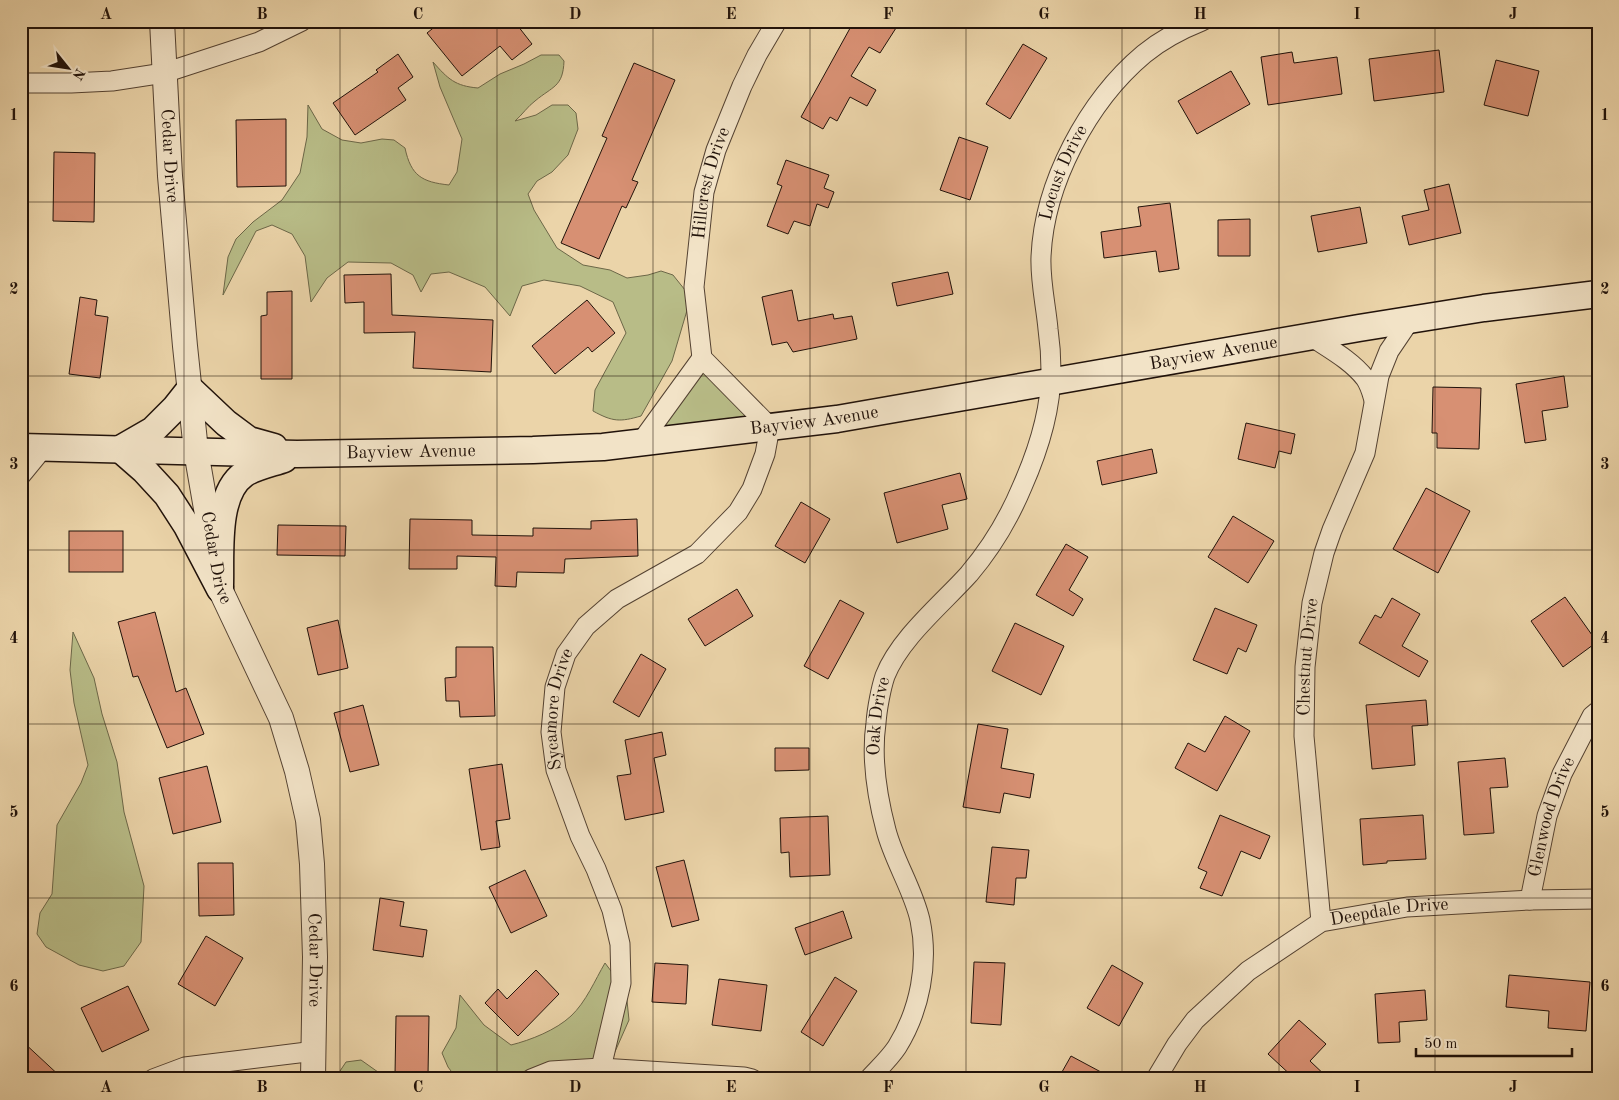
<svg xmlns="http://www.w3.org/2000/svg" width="1619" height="1100" font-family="'Old Standard TT',serif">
<rect width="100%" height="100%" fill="#ebd4a9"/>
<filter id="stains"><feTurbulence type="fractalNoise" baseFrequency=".004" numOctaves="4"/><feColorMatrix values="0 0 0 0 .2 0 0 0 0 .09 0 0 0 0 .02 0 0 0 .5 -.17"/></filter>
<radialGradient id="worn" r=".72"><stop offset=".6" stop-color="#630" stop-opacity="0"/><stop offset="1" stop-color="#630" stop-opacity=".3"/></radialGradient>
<g fill="#b8bc87" stroke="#6c6748">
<path d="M 541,55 L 559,55 L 564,61 C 563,87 553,86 535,101 C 528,106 522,115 515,121 L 536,115 L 552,105 L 568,105 L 576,113 L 578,129 L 568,155 L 552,172 L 537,181 L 528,194 L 534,210 L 557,248 L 583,265 L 610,270 L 627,278 L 648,275 L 661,271 L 673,275 L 685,290 L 688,307 L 672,361 L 641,416 C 620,422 613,422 593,411 L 595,390 L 626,333 L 613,302 L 580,286 L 544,280 L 522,286 L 510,316 L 485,287 L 449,272 L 431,274 L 421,292 L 413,275 L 391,263 L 348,262 L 327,278 L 311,302 L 305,256 L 292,234 L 272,225 L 256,231 L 223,295 L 228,257 L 236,239 L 253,222 L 282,200 L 300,173 L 307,137 L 308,105 L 322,129 L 342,140 L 361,143 L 382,139 L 394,140 L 405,148 C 411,176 422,182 449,185 L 457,172 L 462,139 L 440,87 L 433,62 C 448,79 455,86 478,88 L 500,74 L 524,64 Z"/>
<polygon points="703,363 761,424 649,438"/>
<polygon points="73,632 94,678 102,714 117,762 124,812 144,886 141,942 124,966 103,971 79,965 46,947 37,934 40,913 52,894 57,825 81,783 88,765 74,703 70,670"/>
<path d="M 605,963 L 626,991 L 629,1020 L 614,1054 L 610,1079 L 457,1079 L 448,1067 L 442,1053 L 456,1028 L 460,995 L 484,1025 L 511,1045 C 531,1040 556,1030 571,1016 C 586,1002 595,980 605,963 Z"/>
<polygon points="361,1060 385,1077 387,1079 338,1079 340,1071 346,1062"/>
</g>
<g fill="#d79073" stroke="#21120a">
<polygon points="442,21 514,21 532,44 512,60 500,46 462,76 427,33"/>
<polygon points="854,21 885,21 896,28 880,53 869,47 851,76 876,90 867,106 850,97 837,121 830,117 823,129 801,117"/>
<polygon points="1023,44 1047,58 1010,119 986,104"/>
<polygon points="1439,50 1444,92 1374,101 1369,59"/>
<polygon points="1292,52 1294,63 1337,57 1342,94 1268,105 1261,57"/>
<polygon points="398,54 413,77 398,88 406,100 355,135 333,103 378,72 376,70"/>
<polygon points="1496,60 1539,71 1528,116 1484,105"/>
<polygon points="634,63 675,80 632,180 638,182 626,208 622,206 599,259 561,243 607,138 602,136"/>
<polygon points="1231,71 1250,104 1197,134 1178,101"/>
<polygon points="286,119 286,186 237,187 236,120"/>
<polygon points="959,137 988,147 970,200 940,190"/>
<polygon points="54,152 95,153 94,222 53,221"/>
<polygon points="786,160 829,175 824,188 834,192 828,208 817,204 810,226 794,221 788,234 767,226 782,186 777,184"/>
<polygon points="1449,184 1461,233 1409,245 1402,216 1429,210 1424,190"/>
<polygon points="1170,203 1179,269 1159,272 1156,251 1104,258 1101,232 1141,226 1138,207"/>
<polygon points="1360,207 1367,243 1318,252 1311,216"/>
<polygon points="1250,219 1250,256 1218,256 1218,220"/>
<polygon points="948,272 953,294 897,306 892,283"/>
<polygon points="391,274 392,315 493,320 491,372 413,368 415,332 364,333 364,302 345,303 344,275"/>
<polygon points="792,290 798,321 833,314 834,319 852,316 857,339 793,352 787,342 772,345 762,297"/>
<polygon points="292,291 292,379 261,379 261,316 267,315 267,292"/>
<polygon points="80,297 97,300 95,315 108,317 100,378 69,374"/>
<polygon points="587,300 615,333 592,352 588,347 555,374 532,346"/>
<polygon points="1564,376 1568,407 1542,411 1546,440 1525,443 1516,384"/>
<polygon points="1433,387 1481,388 1479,449 1437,448 1437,433 1432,433"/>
<polygon points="1246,423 1295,434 1291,454 1279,451 1275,468 1238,459"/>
<polygon points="1152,449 1157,473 1102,485 1097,461"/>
<polygon points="960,473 967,499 942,505 948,529 897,543 884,493"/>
<polygon points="1426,488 1470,511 1438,573 1393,549"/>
<polygon points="801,502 830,519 805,563 775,546"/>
<polygon points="1233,516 1274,541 1248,583 1208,557"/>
<polygon points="410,519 472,520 472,535 533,536 533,528 591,529 591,521 637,519 638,556 565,559 564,573 517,572 516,587 495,586 496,557 457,556 457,569 409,569"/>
<polygon points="278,525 346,526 345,556 277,555"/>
<rect x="69" y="531" width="54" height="41"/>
<polygon points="1066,544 1088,557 1069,590 1083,599 1073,616 1036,595"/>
<polygon points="737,589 753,616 705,646 688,619"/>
<polygon points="1565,597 1597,642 1563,667 1531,621"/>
<polygon points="1392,598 1420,614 1402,646 1428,661 1419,677 1359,643 1375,615 1381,618"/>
<polygon points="840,600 864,613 828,679 804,666"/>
<polygon points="1215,608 1257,625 1246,652 1238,648 1227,674 1193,660"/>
<polygon points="155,612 176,692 186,688 204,734 167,748 138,676 133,677 118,622"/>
<polygon points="338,620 348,668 318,675 307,628"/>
<polygon points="1015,623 1064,646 1041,695 992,671"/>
<polygon points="456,647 493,647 495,716 460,717 459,701 446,701 445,678 456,677"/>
<polygon points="641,654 666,669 639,717 613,702"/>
<polygon points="1426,700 1428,725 1412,726 1415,765 1372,769 1366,705"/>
<polygon points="363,705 379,765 350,772 334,713"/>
<polygon points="1225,716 1250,731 1217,791 1175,768 1188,743 1205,752"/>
<polygon points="978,724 1008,729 1001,768 1034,774 1030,798 1004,793 1000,813 963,807"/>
<polygon points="662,732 666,755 654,758 664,812 625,820 617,776 631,774 625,740"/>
<polygon points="775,748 809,748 809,770 775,771"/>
<polygon points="1505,758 1508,787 1490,788 1494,833 1464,835 1458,762"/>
<polygon points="502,764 510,819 496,821 500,847 481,850 469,769"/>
<polygon points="207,766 221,822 173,834 159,778"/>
<polygon points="1220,815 1270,836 1260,859 1241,851 1222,896 1200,888 1207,872 1198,868"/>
<polygon points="1423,815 1426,859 1387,861 1387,863 1363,865 1360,819"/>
<polygon points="828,816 830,875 790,877 789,852 781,853 780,818"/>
<polygon points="992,847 1029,850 1026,878 1016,878 1014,905 986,902"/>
<polygon points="684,860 699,920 672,927 656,867"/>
<polygon points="198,863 233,863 234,915 199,916"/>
<polygon points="525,870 547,916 511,933 489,887"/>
<polygon points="380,898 404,902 400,926 427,930 423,957 373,950"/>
<polygon points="843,911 852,938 805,955 795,928"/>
<polygon points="206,936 243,958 215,1006 178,984"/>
<polygon points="974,962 1005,963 1001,1025 971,1023"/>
<polygon points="655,963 688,965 686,1004 652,1002"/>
<polygon points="1112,965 1143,983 1119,1026 1087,1008"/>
<polygon points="536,970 559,994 518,1036 485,1003 498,989 507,999"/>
<polygon points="1509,975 1590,982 1586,1031 1548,1028 1549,1011 1506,1007"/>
<polygon points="835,977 857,991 823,1046 801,1032"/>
<polygon points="719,979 767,985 761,1031 712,1025"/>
<polygon points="128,986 149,1030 102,1052 81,1008"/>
<polygon points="1425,990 1427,1020 1399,1022 1400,1042 1378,1043 1375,994"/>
<polygon points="396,1016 429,1016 428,1075 395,1075"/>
<polygon points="1299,1020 1326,1044 1310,1061 1329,1079 1295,1079 1268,1054"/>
<polygon points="21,1040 63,1079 21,1079"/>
<polygon points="1071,1056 1114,1079 1058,1079"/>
</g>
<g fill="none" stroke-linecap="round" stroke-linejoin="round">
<g stroke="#544232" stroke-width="21">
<g id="minor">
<polyline points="21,83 71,83 112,81 164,73 259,42 302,21"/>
<path d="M 1312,337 C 1330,349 1352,361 1365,378 C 1370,385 1372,393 1374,400"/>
<polyline points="641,442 702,358"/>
<polyline points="21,475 44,447"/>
<path id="s1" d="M 1530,900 L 1547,816 L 1562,774 L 1592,716 L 1598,711"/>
<path id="s2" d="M 1321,922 L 1304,736 L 1305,667 L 1312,603 L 1324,553 L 1332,530 L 1365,453 L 1379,376 L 1389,351 L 1410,320"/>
<path id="s3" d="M 601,1068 L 621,983 L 620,944 L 612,910 L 596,869 L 580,836 L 556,770 L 551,732 L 555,687 L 566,654 L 586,626 L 617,599 L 697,554 L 738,512 L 752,489 L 765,454 L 770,427 L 702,358 L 694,287 L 704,192 L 716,150 L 742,86 L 757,55 L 777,21"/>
<polyline points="153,1079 185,1067 315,1051"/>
<polyline points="531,1079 551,1071 601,1068 744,1077 752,1079"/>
<path id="s4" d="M 869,1079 C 878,1069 889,1059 897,1047 C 920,1010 929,963 920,920 C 913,889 894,861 886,830 C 877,796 871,758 876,723 C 877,709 881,688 885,676 C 900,638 942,604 969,574 C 991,548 1009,518 1022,487 C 1038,451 1051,410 1051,371 C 1051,357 1050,343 1048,329 C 1046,306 1040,281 1041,257 C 1044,183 1088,101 1144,54 C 1161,40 1182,29 1202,21"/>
<path id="s5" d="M 1156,1079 L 1177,1044 L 1195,1020 L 1248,971 L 1321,922 L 1407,907 L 1530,900 L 1598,899"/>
</g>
</g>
<g stroke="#544232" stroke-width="26">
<g id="tertiary">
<path id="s6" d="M 162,21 L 170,176 L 185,346 L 196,451 L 220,589 L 281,718 L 297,771 L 308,820 L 312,864 L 315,957 L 313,1079"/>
</g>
</g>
<g stroke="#21120a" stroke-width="29">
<g id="secondary">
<path id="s7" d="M 21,447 L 297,454 L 533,450 L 603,447 L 837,419 L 1359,328 L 1484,308 L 1598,294"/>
<path d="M 220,585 C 221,554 215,494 244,474 C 254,467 273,463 284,459"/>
<polyline points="220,589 187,526 167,495 144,470 120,449 153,430 175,408 190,389 226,423 249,440 274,447"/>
</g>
</g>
<use href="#minor" stroke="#f2e3c7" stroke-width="19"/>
<use href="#tertiary" stroke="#f2e3c7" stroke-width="24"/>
<use href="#secondary" stroke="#f2e3c7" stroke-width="26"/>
</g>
<path fill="none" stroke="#21120a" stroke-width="1" stroke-opacity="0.55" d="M 184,21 L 184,1079M 340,21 L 340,1079M 497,21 L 497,1079M 653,21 L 653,1079M 810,21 L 810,1079M 966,21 L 966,1079M 1122,21 L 1122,1079M 1279,21 L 1279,1079M 1435,21 L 1435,1079M 21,202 L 1598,202M 21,376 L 1598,376M 21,550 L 1598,550M 21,724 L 1598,724M 21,898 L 1598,898"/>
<g text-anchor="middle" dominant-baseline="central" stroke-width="4.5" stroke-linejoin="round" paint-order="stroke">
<g font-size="18" fill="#21120a" stroke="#f2e3c7">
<text stroke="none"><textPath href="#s6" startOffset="135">Cedar Drive</textPath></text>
<text stroke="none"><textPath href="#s4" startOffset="985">Locust Drive</textPath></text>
<text stroke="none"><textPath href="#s3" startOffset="1022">Hillcrest Drive</textPath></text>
<text stroke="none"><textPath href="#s7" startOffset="1200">Bayview Avenue</textPath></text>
<text stroke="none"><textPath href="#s7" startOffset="795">Bayview Avenue</textPath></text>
<text stroke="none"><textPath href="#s7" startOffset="390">Bayview Avenue</textPath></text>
<text stroke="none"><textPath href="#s6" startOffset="540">Cedar Drive</textPath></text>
<text stroke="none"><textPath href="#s2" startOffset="266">Chestnut Drive</textPath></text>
<text stroke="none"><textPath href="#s3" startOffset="374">Sycamore Drive</textPath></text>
<text stroke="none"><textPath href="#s4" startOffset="386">Oak Drive</textPath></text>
<text stroke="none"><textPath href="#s1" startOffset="86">Glenwood Drive</textPath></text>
<text stroke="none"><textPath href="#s5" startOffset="300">Deepdale Drive</textPath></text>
<text stroke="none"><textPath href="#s6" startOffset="960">Cedar Drive</textPath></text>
</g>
</g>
<rect width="1619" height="1100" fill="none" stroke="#ebd4a9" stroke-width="55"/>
<g transform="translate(68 68) rotate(120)" stroke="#f2e3c7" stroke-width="4" paint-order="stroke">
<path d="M0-4L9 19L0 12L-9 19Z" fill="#21120a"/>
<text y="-8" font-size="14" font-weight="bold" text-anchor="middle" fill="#21120a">N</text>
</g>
<path d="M1416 1048v8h156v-8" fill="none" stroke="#21120a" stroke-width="2.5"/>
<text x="1424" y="1048" font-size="15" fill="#21120a" stroke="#f2e3c7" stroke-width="4" paint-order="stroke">50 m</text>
<rect x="28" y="28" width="1564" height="1044" fill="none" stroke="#21120a" stroke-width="2"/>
<g font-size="16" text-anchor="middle" font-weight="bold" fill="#21120a">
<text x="106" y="19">A</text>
<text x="262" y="19">B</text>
<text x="418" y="19">C</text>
<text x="575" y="19">D</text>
<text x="731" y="19">E</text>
<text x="888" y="19">F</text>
<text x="1044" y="19">G</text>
<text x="1200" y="19">H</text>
<text x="1357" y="19">I</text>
<text x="1513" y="19">J</text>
<text x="14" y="120">1</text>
<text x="1605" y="120">1</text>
<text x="14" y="294">2</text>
<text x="1605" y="294">2</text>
<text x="14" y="469">3</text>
<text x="1605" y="469">3</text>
<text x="14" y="643">4</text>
<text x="1605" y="643">4</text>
<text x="14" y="817">5</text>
<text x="1605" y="817">5</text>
<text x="14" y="991">6</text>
<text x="1605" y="991">6</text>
<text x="106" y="1092">A</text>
<text x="262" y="1092">B</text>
<text x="418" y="1092">C</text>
<text x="575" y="1092">D</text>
<text x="731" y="1092">E</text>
<text x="888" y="1092">F</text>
<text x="1044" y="1092">G</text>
<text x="1200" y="1092">H</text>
<text x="1357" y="1092">I</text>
<text x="1513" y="1092">J</text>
</g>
<rect width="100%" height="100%" filter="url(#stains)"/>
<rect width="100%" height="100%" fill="url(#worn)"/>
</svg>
